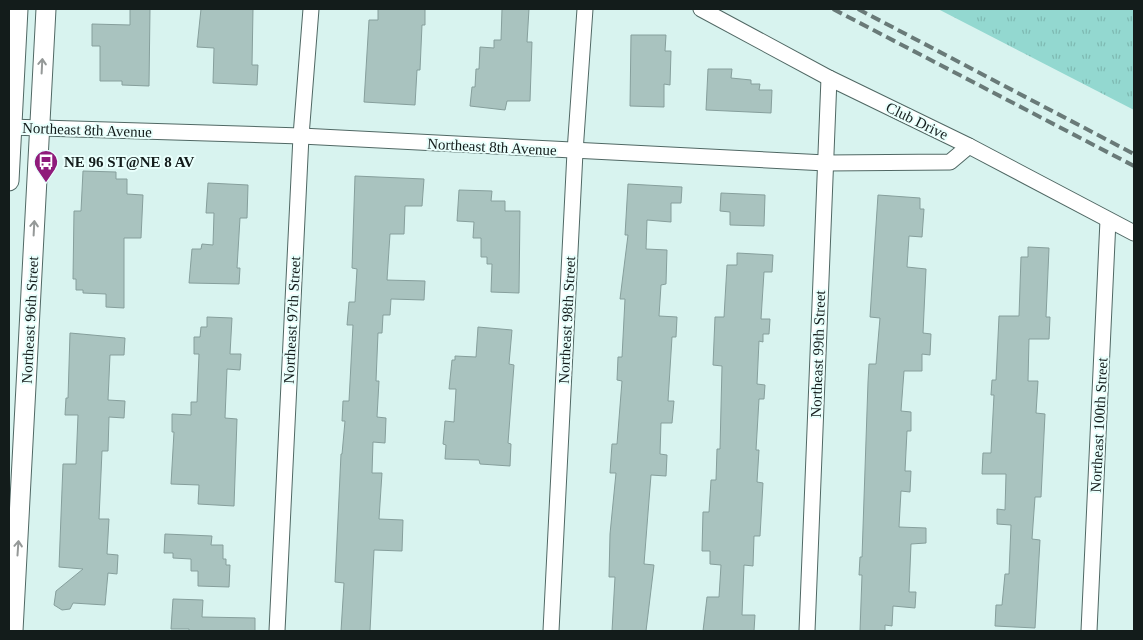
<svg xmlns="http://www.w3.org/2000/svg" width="1143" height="640" font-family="Georgia,serif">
<defs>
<pattern id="park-tufts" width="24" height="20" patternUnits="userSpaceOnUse" patternTransform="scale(1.25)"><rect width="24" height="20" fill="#93d8d0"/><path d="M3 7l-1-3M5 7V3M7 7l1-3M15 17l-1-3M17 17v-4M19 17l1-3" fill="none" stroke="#7eb9b2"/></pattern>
</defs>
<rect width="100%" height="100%" fill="#d8f3ef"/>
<polygon fill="url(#park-tufts)" points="938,9 1134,9 1134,110"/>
<g fill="#a9c3bf" stroke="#869f9c">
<polygon points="130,9 150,9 149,86 122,85 122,81 100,81 100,46 92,46 92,24 130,25"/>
<polygon points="201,9 253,9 252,65 258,65 257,85 213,83 214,48 197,47"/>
<polygon points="378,9 425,9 425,25 422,25 420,70 417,70 415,105 364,102 369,20 378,20"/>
<polygon points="502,9 529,9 527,42 532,42 530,101 507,101 505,110 470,106 472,87 475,87 476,69 479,69 480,47 494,48 494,40 501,40"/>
<polygon points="631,35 666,35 665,51 671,51 670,85 664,84 664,107 630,106"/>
<polygon points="708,69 732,69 731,78 751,80 751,84 760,84 759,90 772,90 771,113 706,110"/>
<polygon points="83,171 116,172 116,179 127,179 127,194 143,195 141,238 124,238 124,308 106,307 106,294 83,293 83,290 76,290 76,279 73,279 74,211 81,211"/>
<polygon points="355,176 424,179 422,206 405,206 404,234 390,234 387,280 425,281 424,300 391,299 390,315 383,315 382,333 378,333 376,381 379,381 377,417 386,418 385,443 373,442 372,473 382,473 379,519 403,520 402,551 374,550 370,631 341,631 344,583 335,582 341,454 342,454 345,421 342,421 343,401 349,401 353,325 347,325 349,302 355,302 357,269 352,268"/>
<polygon points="208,183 248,185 247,218 240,218 237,268 240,268 239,284 189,283 192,249 201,249 202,244 213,245 214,213 206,213"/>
<polygon points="628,184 682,187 681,203 671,203 671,222 647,220 646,249 667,250 666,284 661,285 659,316 677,317 676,337 672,337 668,401 674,401 672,423 661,423 660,454 667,455 666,476 651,475 644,564 654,565 646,631 612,631 615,577 609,577 610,534 616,473 610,473 612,444 617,444 622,381 617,380 618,357 622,357 625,299 620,299 628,235 625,235"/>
<polygon points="459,190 492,191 491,201 505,201 505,211 520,211 519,293 491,292 492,264 487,264 487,257 481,257 481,238 473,238 474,222 457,221"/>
<polygon points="721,193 765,195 764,226 730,225 730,212 720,211"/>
<polygon points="878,195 920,198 920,209 924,209 922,237 909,236 907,267 926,269 923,333 931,334 930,355 922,354 922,371 904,371 901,411 911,412 911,431 907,431 905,471 911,471 910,492 901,491 899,527 926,528 926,543 911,544 909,592 916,592 915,608 893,606 892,626 885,625 885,631 860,631 862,575 859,575 860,557 862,557 868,382 869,364 876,364 880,318 870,317"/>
<polygon points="1028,247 1049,248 1046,317 1050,317 1049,339 1029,339 1028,381 1038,381 1036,413 1045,414 1041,497 1035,497 1032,539 1040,540 1035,628 995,626 996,605 1002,605 1005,574 1009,574 1011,525 997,524 997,509 1005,510 1006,474 982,474 983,453 991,453 994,395 991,395 992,380 996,380 999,316 1019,316 1021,257 1028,257"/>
<polygon points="737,253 773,255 772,272 764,272 761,319 770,319 769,334 763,334 763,342 759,341 757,384 765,385 764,399 759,399 756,450 759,450 757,482 763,483 760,536 754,536 753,566 744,565 742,615 755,615 754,631 703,631 707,597 719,597 721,565 710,564 710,551 702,551 703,512 709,512 711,480 716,480 717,449 720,449 722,366 713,365 715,317 724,317 727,265 737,265"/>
<polygon points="207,317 232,318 230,354 241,354 240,370 227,369 225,418 237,419 234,506 198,504 199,485 171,484 174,432 172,432 172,414 191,415 191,402 197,402 199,354 194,354 194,337 200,337 201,327 207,327"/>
<polygon points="478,327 512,330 509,364 514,365 508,443 511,444 510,466 480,464 479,460 445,459 446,445 443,444 445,421 454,422 456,389 449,389 452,360 455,360 455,356 476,357"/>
<polygon points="70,333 125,338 124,355 110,355 108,400 125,401 124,418 109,417 108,451 102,451 99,519 109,519 107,554 118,555 117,574 108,573 105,605 73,603 70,609 62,610 54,605 56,591 83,569 59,567 63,464 76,464 78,415 65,415 66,398 68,398"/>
<polygon points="165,534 212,536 211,545 223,545 223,559 226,559 226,565 230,565 229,587 198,586 198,571 191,571 191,559 173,558 173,553 164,553"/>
<polygon points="173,599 203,600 202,617 255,618 255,631 189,631 189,629 171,629"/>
</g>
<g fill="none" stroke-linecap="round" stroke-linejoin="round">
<g stroke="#506864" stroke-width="17">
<g id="minor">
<polyline points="701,9 829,78 969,146 1134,233"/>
<polyline points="9,127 301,136 826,163 950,162 969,146"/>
<polyline points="277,631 301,136 311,9"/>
<polyline points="551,631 575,152 585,9"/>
<polyline points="807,631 829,78"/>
<polyline points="1089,631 1108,220"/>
</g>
</g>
<g stroke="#506864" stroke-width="21">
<g id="tertiary">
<polyline points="9,181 18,9"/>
<polyline points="13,631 46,9"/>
</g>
</g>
<use href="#minor" stroke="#fff" stroke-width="15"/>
<use href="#tertiary" stroke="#fff" stroke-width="19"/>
<g stroke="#697a78" stroke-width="4" stroke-dasharray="10 5" stroke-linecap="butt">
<polyline points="833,9 1134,166"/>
<polyline points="858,9 1134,154"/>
</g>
</g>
<defs><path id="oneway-shaft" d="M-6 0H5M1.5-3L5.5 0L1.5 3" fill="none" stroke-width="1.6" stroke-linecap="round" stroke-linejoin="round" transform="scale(1.25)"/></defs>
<g stroke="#959998">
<use href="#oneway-shaft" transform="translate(42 66) rotate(-87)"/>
<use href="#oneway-shaft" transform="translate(34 228) rotate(-87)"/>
<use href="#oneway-shaft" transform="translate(18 548) rotate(-86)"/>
</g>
<defs>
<g id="bus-pin" transform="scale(1.25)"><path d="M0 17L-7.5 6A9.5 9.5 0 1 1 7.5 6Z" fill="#8f1b7b" stroke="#e9fffc"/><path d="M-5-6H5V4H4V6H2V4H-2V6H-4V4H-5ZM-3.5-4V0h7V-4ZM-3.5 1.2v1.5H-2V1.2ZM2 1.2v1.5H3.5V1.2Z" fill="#fff"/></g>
</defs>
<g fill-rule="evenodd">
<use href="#bus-pin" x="46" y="162"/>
</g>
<g text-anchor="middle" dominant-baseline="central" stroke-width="4" stroke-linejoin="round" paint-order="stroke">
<g font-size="15" fill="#131c1b" stroke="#e9fffc">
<text transform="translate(917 121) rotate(26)">Club Drive</text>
<text transform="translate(87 130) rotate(2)">Northeast 8th Avenue</text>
<text transform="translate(492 147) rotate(3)">Northeast 8th Avenue</text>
<text transform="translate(30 320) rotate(-87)">Northeast 96th Street</text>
<text transform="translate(292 320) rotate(-87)">Northeast 97th Street</text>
<text transform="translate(567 320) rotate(-87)">Northeast 98th Street</text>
<text transform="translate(818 354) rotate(-88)">Northeast 99th Street</text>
<text transform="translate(1099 425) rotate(-87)">Northeast 100th Street</text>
</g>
<g font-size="15" font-weight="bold" fill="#131c1b" stroke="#e9fffc" text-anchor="start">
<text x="64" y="162">NE 96 ST@NE 8 AV</text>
</g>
</g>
<rect width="1143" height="640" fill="none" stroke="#131c1b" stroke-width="20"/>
</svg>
